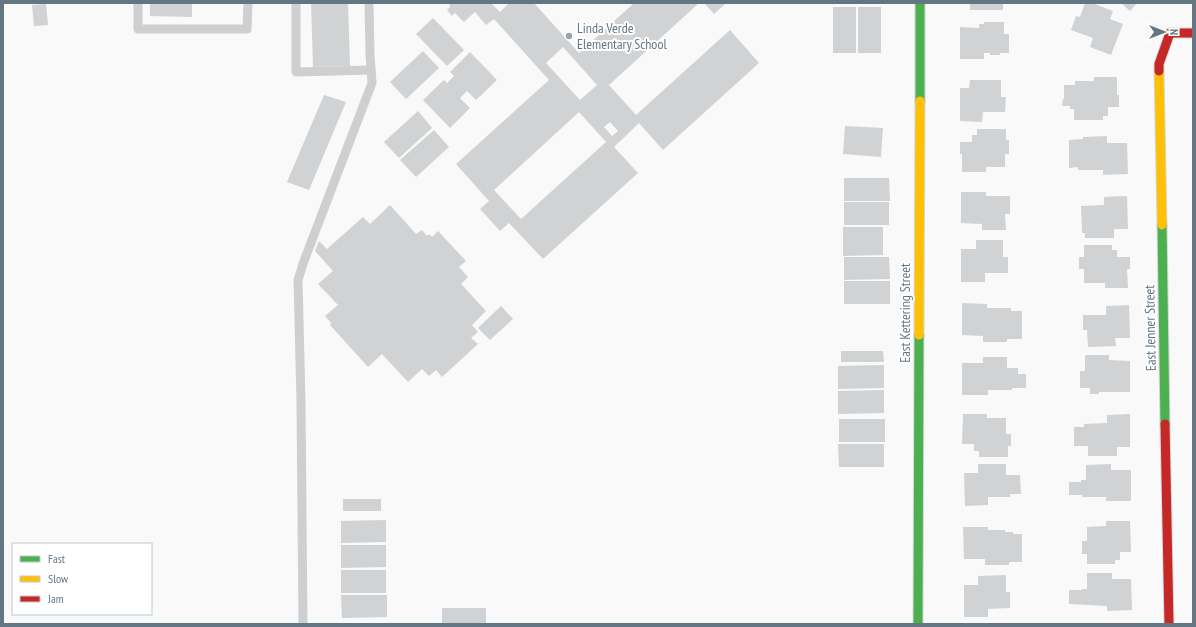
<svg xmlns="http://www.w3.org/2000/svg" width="1196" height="627" font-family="'PT Sans Narrow',sans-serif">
<rect width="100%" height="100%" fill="#f9f9f9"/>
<g fill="#d0d2d3" fill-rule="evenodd">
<polygon points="150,3 192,3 192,17 150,16"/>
<polygon points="311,3 348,3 350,66 313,67"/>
<path d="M 449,3 L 491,3 L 500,12 L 509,3 L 534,3 L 579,53 L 634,3 L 699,3 L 609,85 L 636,115 L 730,30 L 759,63 L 663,150 L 639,123 L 614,147 L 638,173 L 543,259 L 509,223 L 500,231 L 480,209 L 489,201 L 456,164 L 549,80 L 494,19 L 486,25 L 475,12 L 464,22 L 455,13 L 452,16 L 447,10 L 450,7 ZM 563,47 L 597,85 L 580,100 L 546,63 ZM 579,112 L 606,142 L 521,219 L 494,190 ZM 610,122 L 618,131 L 612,136 L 604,127 Z"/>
<polygon points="704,3 726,3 714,14"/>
<rect x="970" y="3" width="33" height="7"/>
<polygon points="1085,3 1092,3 1113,11 1110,19 1123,24 1111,55 1090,47 1093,38 1071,30 1076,16 1080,17"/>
<polygon points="1121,3 1137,3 1130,11"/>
<polygon points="46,4 48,25 34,26 32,5"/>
<rect x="833" y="7" width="23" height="46"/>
<rect x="858" y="7" width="23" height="46"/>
<polygon points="433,18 464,50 447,66 416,34"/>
<polygon points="984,22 1004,22 1004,34 1009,34 1009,53 1000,53 1000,55 990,55 990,53 984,53 984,59 960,59 960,27 979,28 979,24 984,24"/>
<polygon points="423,51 439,68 406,99 390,82"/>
<polygon points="470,52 497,80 476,100 467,91 460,98 470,108 450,128 423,100 444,80 447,83 454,76 450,72"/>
<polygon points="1094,77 1117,77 1117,95 1119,95 1119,107 1108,107 1108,116 1103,116 1103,120 1074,120 1074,109 1070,109 1070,106 1062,106 1063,99 1064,99 1064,85 1075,85 1075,81 1094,81"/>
<polygon points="970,80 1001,80 1001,97 1006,97 1005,112 983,112 982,122 960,121 960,88 969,88"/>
<polygon points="324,95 346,102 309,190 287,182"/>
<polygon points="418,111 432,128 399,158 384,142"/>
<polygon points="845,126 883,128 881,157 843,154"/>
<polygon points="977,129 1006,129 1006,140 1009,140 1009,154 1005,154 1005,167 986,167 986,172 962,172 962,154 960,154 960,142 972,142 972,135 977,135"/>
<polygon points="434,130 449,147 416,177 400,160"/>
<polygon points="1107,136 1107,143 1127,143 1128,174 1103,175 1103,170 1078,170 1078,167 1069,168 1069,140 1083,139 1083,137"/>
<polygon points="844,178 889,178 890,201 844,201"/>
<polygon points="961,192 986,192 986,196 1010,196 1010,214 1005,214 1006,230 982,230 982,224 961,223"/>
<polygon points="1127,196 1128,229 1114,229 1114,238 1085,238 1085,233 1082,233 1081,206 1104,205 1104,197"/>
<rect x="844" y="202" width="45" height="23"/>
<polygon points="390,205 416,234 422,230 427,236 429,234 432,237 438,231 466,261 459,267 468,277 461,284 486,311 472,325 478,332 471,338 478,344 442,377 436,370 429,376 422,369 408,382 382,354 368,367 330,325 331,323 325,316 338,305 318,284 333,271 315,251 319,241 327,249 363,217 370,224"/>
<polygon points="843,227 883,227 883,255 843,256"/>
<polygon points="976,240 1003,240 1003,257 1008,257 1008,273 985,273 985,282 961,282 961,249 976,249"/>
<polygon points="1084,245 1112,245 1112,250 1117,250 1117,257 1130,257 1130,269 1127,269 1128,288 1105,288 1105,283 1084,283 1084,269 1079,269 1079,257 1084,257"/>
<polygon points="844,257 889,257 890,279 844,280"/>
<rect x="844" y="281" width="46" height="23"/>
<polygon points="962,303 987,304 987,308 1011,308 1011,311 1022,311 1022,339 1007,339 1007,342 983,342 983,336 962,335"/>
<polygon points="1129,305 1130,338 1115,338 1116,346 1088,347 1087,330 1083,330 1083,315 1106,315 1106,306"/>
<polygon points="501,306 513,319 490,340 478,328"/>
<polygon points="841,351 883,351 884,362 841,362"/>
<polygon points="1085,355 1109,355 1109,360 1130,361 1130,392 1099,392 1099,394 1090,394 1090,388 1080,388 1080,371 1085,371"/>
<polygon points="983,357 1007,357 1007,368 1018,368 1018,374 1026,374 1026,388 1012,388 1012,390 988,390 988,395 962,395 962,363 983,363"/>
<polygon points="884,365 884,388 838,389 838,366"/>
<polygon points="884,390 884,413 838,414 838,391"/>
<polygon points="963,414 987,414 987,418 1006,418 1006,434 1011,434 1011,446 1008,446 1008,457 979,457 979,451 974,451 974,444 962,444"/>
<polygon points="1130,414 1130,447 1117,447 1117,456 1088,456 1088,446 1074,446 1074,427 1084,427 1084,424 1107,423 1107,415"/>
<rect x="839" y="419" width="46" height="23"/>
<polygon points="838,444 884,444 884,467 839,467"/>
<polygon points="978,464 1006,464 1006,475 1020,475 1021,494 1010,494 1010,497 988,497 988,505 965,506 964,473 978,473"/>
<polygon points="1111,464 1111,470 1131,470 1131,501 1106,501 1106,497 1082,497 1082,495 1069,495 1069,482 1081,482 1081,480 1086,480 1086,465"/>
<rect x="343" y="499" width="38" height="12"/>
<polygon points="386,520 386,542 341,543 341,521"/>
<polygon points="1106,521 1130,521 1131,552 1120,552 1120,560 1115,560 1115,564 1087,564 1087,554 1082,554 1082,541 1087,541 1087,527 1106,526"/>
<polygon points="963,527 988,527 988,530 1005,530 1005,532 1013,532 1013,534 1022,534 1022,562 1009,562 1009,565 985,565 985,559 964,559"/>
<polygon points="341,545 386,545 386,567 341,568"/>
<rect x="341" y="570" width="45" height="23"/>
<polygon points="1087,573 1112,573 1112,579 1131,579 1132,610 1107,611 1107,606 1069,604 1069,590 1082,590 1082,589 1087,589"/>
<polygon points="1006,575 1006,592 1010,592 1010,608 988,609 988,617 964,617 964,585 978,585 978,576"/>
<polygon points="341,595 387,595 387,617 342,618"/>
<rect x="442" y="608" width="44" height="16"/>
</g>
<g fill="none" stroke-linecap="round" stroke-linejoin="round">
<g stroke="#d5d6d7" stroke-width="11">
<g id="fast">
<polyline points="920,101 920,3"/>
<polyline points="1162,225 1165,424"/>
<polyline points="918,624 919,335"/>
</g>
</g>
<g stroke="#d5d6d7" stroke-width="11">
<g id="slow">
<polyline points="1159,71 1162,225"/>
<polyline points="919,335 920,101"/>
</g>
</g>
<g stroke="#d5d6d7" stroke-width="11">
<g id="jam">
<polyline points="1159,71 1159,64 1170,33 1193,33"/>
<polyline points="1165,424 1169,624"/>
</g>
</g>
<g stroke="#cecfd0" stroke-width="9">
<polyline points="138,3 138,29 247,29 248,3"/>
<polyline points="296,3 296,72 371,70"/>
<polyline points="303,624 301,402 298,280 304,261 372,83 370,55 369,3"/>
</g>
<use href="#fast" stroke="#4caf50" stroke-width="9"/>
<use href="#slow" stroke="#ffc107" stroke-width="9"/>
<use href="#jam" stroke="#c62828" stroke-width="9"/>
</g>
<circle fill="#99a4ac" stroke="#fff" stroke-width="1.5" cx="569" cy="36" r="4"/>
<g text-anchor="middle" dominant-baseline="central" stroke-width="4" stroke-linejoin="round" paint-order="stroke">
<g font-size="14" fill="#657683" stroke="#fff" text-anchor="start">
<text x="577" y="28">Linda Verde<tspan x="577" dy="16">Elementary School</tspan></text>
</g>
<g font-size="14" fill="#657683" stroke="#fff">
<text transform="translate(905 313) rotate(-90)">East Kettering Street</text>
<text transform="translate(1150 328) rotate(-91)">East Jenner Street</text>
</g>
</g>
<rect width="1196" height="627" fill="none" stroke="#657683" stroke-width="8"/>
<rect x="12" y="543" width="140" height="72" fill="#ffffff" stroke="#c1c8cd"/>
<rect x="20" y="556" width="20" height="6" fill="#4caf50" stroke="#c1c8cd"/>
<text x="48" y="563" font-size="12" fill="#657683">Fast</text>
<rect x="20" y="576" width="20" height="6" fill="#ffc107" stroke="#c1c8cd"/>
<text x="48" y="583" font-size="12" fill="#657683">Slow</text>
<rect x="20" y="596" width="20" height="6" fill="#c62828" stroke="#c1c8cd"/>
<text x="48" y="603" font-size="12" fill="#657683">Jam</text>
<g transform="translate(1164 32) rotate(90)" stroke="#ffffff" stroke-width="3" paint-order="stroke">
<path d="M0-3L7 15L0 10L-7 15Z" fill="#657683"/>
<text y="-6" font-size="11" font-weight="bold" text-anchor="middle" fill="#657683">N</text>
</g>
</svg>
